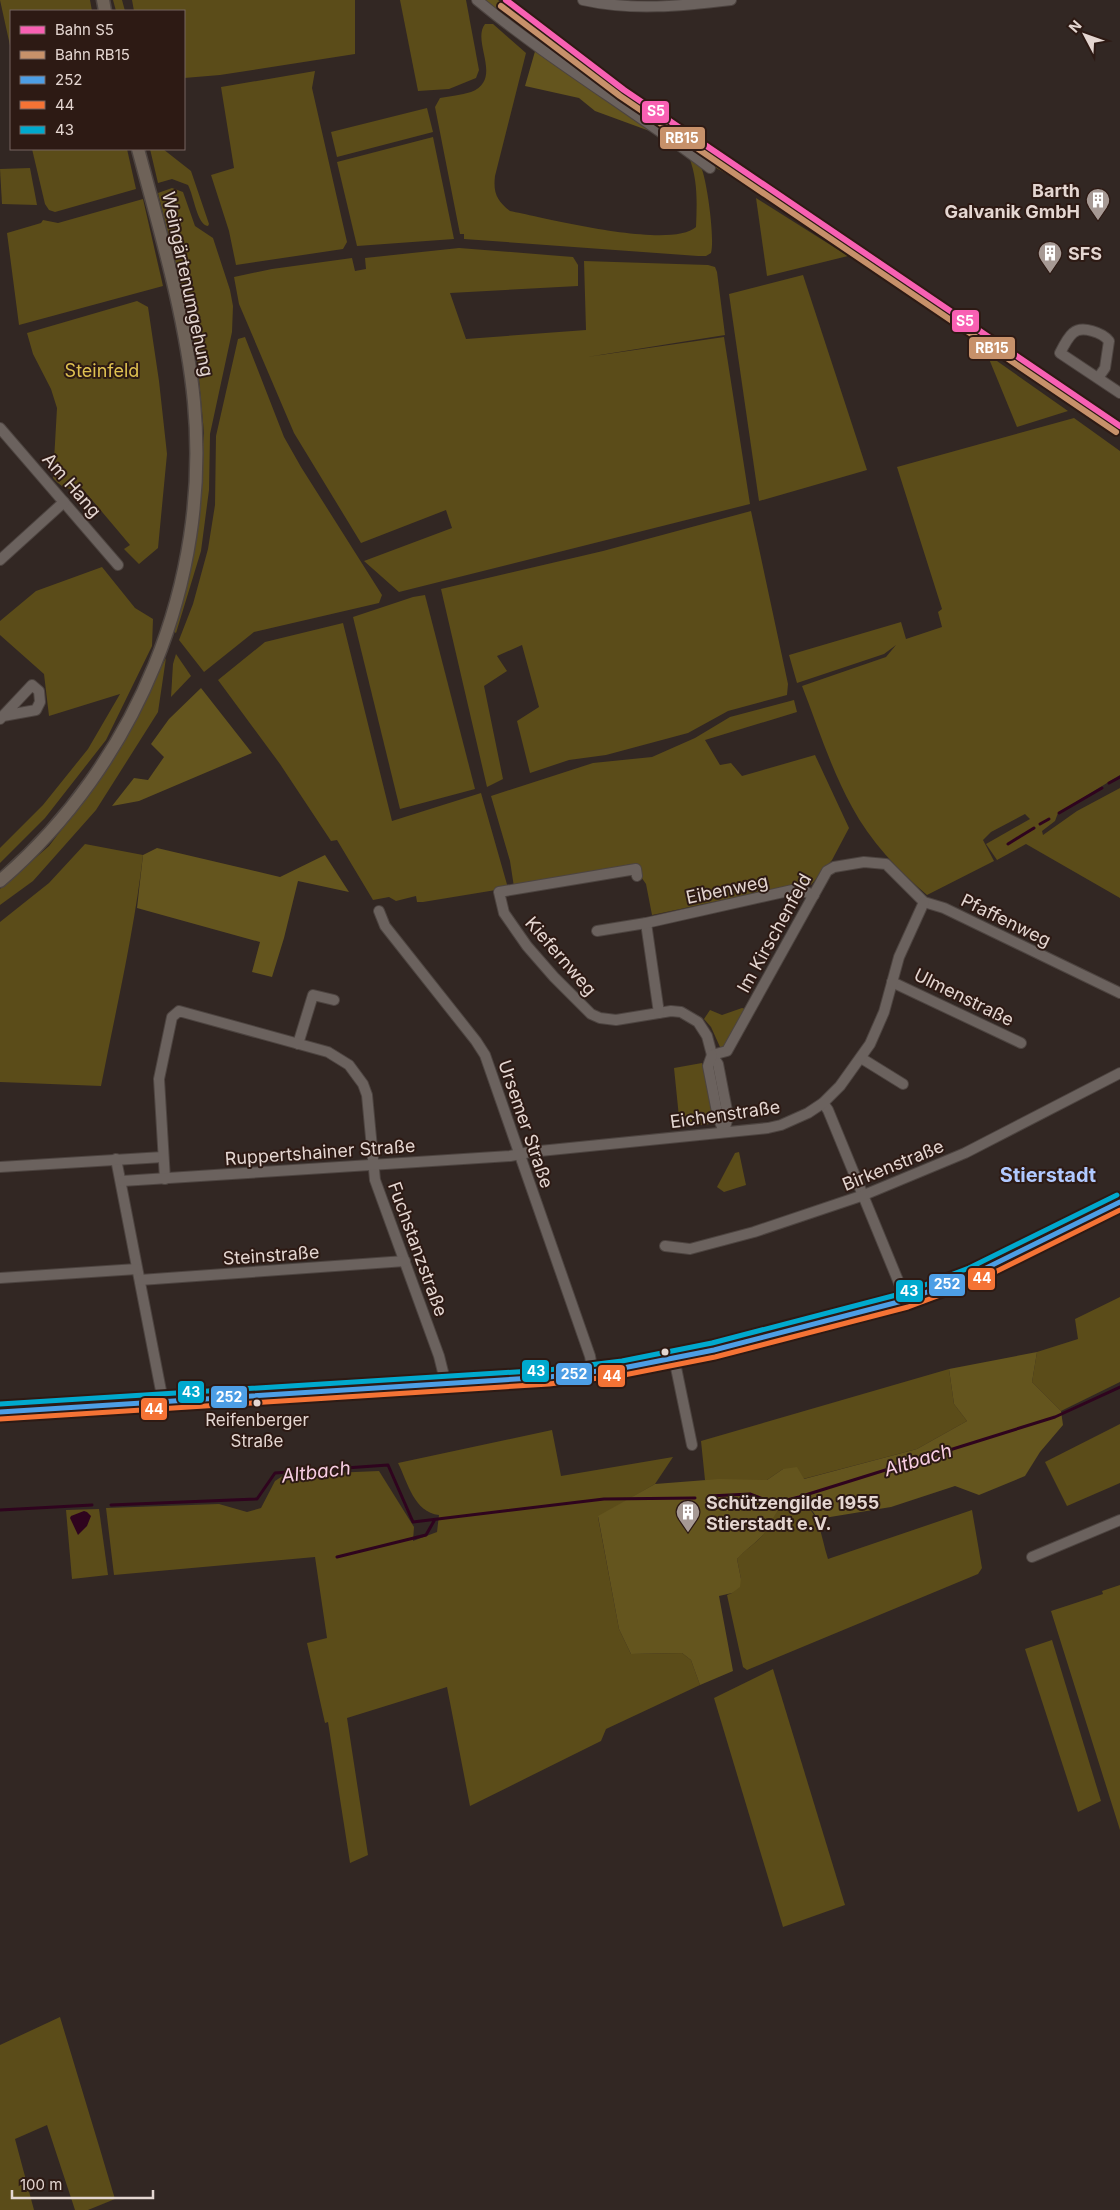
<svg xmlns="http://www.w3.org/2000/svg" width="1120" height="2210" font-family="Inter,sans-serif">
<rect width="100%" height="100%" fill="#322723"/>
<g fill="#5b4c19">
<polygon points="0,0 90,0 92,11 11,11 11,50"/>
<polygon points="113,0 122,0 125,11 116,11"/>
<polygon points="132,0 355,0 355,54 220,75 184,78 184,11 134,11"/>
<polygon points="400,0 466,0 479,70 476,78 449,89 418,91"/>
<path d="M 485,24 L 493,24 L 526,53 L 495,176 C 493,193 497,201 510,211 C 546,218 670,250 696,227 C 697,203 698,180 689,157 C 694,160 698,162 701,167 C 707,180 715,239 711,253 L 706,256 L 698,256 L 464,239 L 464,234 L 460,234 L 435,107 L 440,98 C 450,96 461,95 471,92 C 504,79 471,42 485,24 Z"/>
<polygon points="315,71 312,88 347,242 343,249 236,265 229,231 211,175 234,168 221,87"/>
<polygon points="427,108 433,132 337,157 331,132"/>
<polygon points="433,137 454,239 357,246 337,162"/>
<polygon points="32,149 127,149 136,189 55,212 49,210 45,204"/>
<path d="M 150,149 L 163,149 L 191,171 L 209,224 L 208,226 C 197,225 194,196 188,185 L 172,179 L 158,183 Z"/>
<polygon points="30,168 37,205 2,204 0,169"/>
<polygon points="172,188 183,192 195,226 213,238 230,290 233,306 232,332 210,434 209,490 201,551 176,633 173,631 189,571 194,540 204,433 196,347 158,193"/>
<polygon points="756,198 848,256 767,276"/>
<polygon points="143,199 163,286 19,325 7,233 41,223 43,220 58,223"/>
<polygon points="459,248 573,257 578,265 578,286 450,293 466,339 586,330 584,261 708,265 715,267 717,272 725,335 587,357 724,337 750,504 399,592 364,561 452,528 446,510 361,543 294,433 239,304 234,277 272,269 352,258 355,271 366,269 365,258"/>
<polygon points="803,275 867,470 759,501 729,294"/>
<path d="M 137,301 L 148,307 L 159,381 L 167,454 L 158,548 L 139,564 L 124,549 L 130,545 L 81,487 C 69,492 61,487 53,478 L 57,408 L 51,389 L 33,354 L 27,333 Z"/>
<polygon points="245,337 284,437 301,467 382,595 379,603 254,632 204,672 179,640 193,604 208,549 215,505 216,436 238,339"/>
<polygon points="987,354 1068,411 1017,427"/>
<path d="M 1074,418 L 1120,451 L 1120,775 L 1058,813 L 1055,821 L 1042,831 L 1043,835 L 1077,811 L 1120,788 L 1120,898 L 1026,844 L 997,860 L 986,844 L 1030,819 L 1025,814 L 991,832 L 983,840 L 994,861 L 927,895 C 898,870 870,841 852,807 C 831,769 818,727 802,686 L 886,657 L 896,645 L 884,654 L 797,683 L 789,655 L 901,622 L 906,639 L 942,627 L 938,612 L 942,609 L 897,467 Z"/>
<polygon points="751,511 788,684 787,695 728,711 688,733 606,755 569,760 530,773 517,721 539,707 522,645 497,656 507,671 484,686 503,779 487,787 441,589 603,551"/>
<polygon points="102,567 135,608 153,619 152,646 106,740 45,818 0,863 0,848 43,805 88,749 120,694 49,716 44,674 0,635 0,621 36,591"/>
<polygon points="425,595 475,789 400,809 353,617 413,597"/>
<polygon points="343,623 392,821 481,793 508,888 423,902 417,902 416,896 396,901 389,897 373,900 337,840 331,841 280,764 218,680 265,642"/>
<polygon points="176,654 191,676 171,697 173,664"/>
<polygon points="166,658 158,712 96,810 33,881 0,905 0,889 49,846 98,782"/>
<polygon points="794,700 797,712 705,740 720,765 731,763 742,776 815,755 849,828 832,860 811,885 732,898 652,915 646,884 632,864 514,887 510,861 491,796 593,763 652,757 695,738 730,717"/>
<path d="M 85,844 L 143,855 C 134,933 116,1009 101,1086 L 0,1082 L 0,922 L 49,883 Z"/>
<polygon points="742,1008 746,1009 725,1047 720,1047 711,1027 704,1019 710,1010 722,1015"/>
<polygon points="702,1063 713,1114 710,1124 680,1127 674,1068"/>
<polygon points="739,1152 746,1185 724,1192 717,1187 735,1153"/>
<polygon points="1120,1297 1120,1382 1061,1411 1032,1382 1037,1352 1078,1339 1075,1319"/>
<polygon points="949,1369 954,1404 967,1421 917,1449 803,1479 783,1469 767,1480 705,1480 701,1441"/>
<polygon points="1120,1424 1120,1483 1067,1506 1045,1462"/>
<path d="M 552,1430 L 561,1476 L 673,1457 L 655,1484 L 598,1517 L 619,1629 L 631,1654 L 682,1653 L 691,1660 L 700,1685 L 606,1729 L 601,1741 L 470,1806 L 447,1687 L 347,1718 L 368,1855 L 350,1863 L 328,1722 L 325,1723 L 307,1643 L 327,1638 L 315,1557 L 114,1575 L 106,1508 L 219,1504 L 247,1512 L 261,1508 L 275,1481 L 284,1475 L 379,1471 L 414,1527 L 413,1541 L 437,1532 L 439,1515 C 414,1512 408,1483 398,1463 Z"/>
<path d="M 792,1502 L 803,1502 C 821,1517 821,1538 828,1559 L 972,1510 L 982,1568 L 978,1574 L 747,1670 L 743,1667 L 727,1595 L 732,1593 L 741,1579 L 737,1559 C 744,1550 754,1545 761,1537 C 775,1521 769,1512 792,1502 Z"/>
<polygon points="99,1509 108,1575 72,1579 66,1510"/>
<polygon points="1120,1585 1120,1830 1051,1611 1103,1594 1102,1591"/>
<polygon points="1052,1640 1101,1801 1078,1812 1025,1649"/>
<polygon points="773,1669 845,1905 783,1927 714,1698"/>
<polygon points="60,2017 115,2199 88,2210 75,2210 47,2125 15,2139 34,2210 0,2210 0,2045"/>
</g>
<g fill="#64551e">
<polygon points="483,0 498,0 549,41 758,188 753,189 655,133 595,111 579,98 525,86 538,41"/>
<polygon points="201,688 252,753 139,801 112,806 134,778 148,780 164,757 151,744 169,719"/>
<polygon points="157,848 280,877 325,855 349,892 298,881 284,938 272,977 252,972 260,942 137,908 143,855"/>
<path d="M 1037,1352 L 1032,1382 L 1061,1411 L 1063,1425 L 1040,1452 L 1025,1476 L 979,1495 L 955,1486 L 891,1507 L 818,1519 L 811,1509 L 803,1502 C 772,1502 777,1520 761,1537 C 753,1545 744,1551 737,1559 L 741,1579 L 740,1587 L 732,1593 L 719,1596 L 733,1671 L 700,1685 L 691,1660 L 682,1653 L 631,1654 L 619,1629 L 598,1516 L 655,1484 L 719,1479 L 767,1480 L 783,1469 L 797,1467 L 804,1479 L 917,1449 L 967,1421 L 954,1404 L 949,1369 Z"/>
</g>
<polygon fill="#2f041e" points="84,1511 87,1512 91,1516 87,1526 78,1535 70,1518 71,1516"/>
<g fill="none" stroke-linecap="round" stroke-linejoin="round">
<g stroke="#2f041e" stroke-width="3">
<polyline points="1109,783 1120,777"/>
<polyline points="1059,813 1102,788"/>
<polyline points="1040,824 1049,819"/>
<polyline points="1008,844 1034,828"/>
<polyline points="709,1496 750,1494 766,1500 779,1502 799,1497 1055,1417 1120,1387"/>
<polyline points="111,1505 257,1499 275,1473 388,1465 413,1522 604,1499 695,1498"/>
<polyline points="0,1510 92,1505"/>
<polyline points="337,1557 426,1535 434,1521"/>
</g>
<g stroke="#4d4440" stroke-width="12">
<g id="minor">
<path d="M 477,0 C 551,61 634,110 710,168"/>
<path d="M 583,0 C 632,11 682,6 731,0"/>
<path d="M 1098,378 L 1105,368 L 1109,341 C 1103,333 1082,325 1073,333 C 1068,337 1063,347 1060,353 L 1120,393"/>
<polyline points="0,428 118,565"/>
<polyline points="0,560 64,502"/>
<polyline points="0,719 32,685 39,691 40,702 36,710 3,716"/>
<polyline points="637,876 636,869 499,892 504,913 527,946 554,977 591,1014 600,1018 616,1020 671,1011 681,1012 698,1022 707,1036 712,1055 718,1064 728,1116 724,1132"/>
<polyline points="379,911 385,926 476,1041 485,1055 590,1356 593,1373"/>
<polyline points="646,923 659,1013"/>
<polyline points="597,931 646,923 797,889 814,895"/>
<polyline points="892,982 1021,1043"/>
<polyline points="298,1044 313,995 334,1000"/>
<polyline points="712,1055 727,1051 827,871 834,867 864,862 886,864 924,902 944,908 1120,993"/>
<polyline points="712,1055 708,1066 718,1117 724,1132"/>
<polyline points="861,1058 903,1084"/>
<polyline points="823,1103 828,1110 906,1300"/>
<polyline points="116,1159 163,1401"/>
<polyline points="0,1167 163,1157"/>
<polyline points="165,1179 159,1079 172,1017 179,1011 328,1052 349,1065 363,1084 367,1095 375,1180 439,1356 446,1384"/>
<polyline points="122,1181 510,1156 530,1152 768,1128 781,1125 808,1113 823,1103 840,1086 870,1044 884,1012 899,957 924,902"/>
<polyline points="665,1246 690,1249 754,1232 864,1195 965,1153 1120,1073"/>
<polyline points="0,1278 137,1269"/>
<polyline points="140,1280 405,1261"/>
<polyline points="674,1358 692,1445"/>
<polyline points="0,1412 549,1377 623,1368 714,1350 906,1300 972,1275 1120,1202"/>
<polyline points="1032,1557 1120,1520"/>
</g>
</g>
<g stroke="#4d4440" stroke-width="15">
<g id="major">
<polyline points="103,0 105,11"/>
<path d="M 0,881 C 137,763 211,582 194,402 C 186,318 160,231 138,149"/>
</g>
</g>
<use href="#minor" stroke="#6b625e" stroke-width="10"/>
<use href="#major" stroke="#6e6258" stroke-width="12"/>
<g stroke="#2d1a14" stroke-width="9">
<polyline id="bus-1" points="0,1412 549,1377 623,1368 714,1350 906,1300 972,1275 1120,1202"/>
</g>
<g stroke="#2d1a14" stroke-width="9">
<polyline id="bus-2" points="0,1419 549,1384 624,1375 715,1357 908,1307 975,1282 1120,1210"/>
</g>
<g stroke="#2d1a14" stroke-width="9">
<polyline id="bus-3" points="0,1404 548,1370 622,1361 712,1343 904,1293 969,1268 1117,1195"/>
</g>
<use href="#bus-1" stroke="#4d9ee5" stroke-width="5"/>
<use href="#bus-2" stroke="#f57335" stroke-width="5"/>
<use href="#bus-3" stroke="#00a9ce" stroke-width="5"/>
<g stroke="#2d1a14" stroke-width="10">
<polyline id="rail-1" points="506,0 624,90 1120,426"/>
</g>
<g stroke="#2d1a14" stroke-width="10">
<polyline id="rail-2" points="501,6 620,96 1116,432"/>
</g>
<use href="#rail-1" stroke="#f860b3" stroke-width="6"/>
<use href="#rail-2" stroke="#c7916a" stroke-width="6"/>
</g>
<defs>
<g id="building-pin" transform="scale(1.25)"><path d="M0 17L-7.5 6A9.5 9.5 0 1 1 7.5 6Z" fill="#a69994" stroke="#2d1a14"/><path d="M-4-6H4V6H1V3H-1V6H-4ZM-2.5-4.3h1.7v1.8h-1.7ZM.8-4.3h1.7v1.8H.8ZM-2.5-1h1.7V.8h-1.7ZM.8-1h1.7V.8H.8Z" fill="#fff"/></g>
</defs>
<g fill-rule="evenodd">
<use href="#building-pin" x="1098" y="200"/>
<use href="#building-pin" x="1050" y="253"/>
<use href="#building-pin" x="688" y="1512"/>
</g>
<g fill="#e4d6d1" stroke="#2d1a14" stroke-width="2">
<circle cx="665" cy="1352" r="4.5"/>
<circle cx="257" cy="1403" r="4.5"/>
</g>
<g text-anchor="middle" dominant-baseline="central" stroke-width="4" stroke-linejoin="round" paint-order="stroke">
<g font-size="17" fill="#e4d6d1" stroke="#2d1a14">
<text x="257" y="1420">Reifenberger<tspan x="257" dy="21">Straße</tspan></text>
</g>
<g font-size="18" font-weight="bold" fill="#e4d6d1" stroke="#2d1a14" text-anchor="start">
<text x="1080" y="190" text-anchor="end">Barth<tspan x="1080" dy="21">Galvanik GmbH</tspan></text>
<text x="1068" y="253">SFS</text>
<text x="706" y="1502">Schützengilde 1955<tspan x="706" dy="21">Stierstadt e.V.</tspan></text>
</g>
<g font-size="18" fill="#e4d6d1" stroke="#2d1a14">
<text transform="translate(188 284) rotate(78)">Weingärtenumgehung</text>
<text transform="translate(72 485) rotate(49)">Am Hang</text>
<text transform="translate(727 889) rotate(-12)">Eibenweg</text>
<text transform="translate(1006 920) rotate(26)">Pfaffenweg</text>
<text transform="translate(774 933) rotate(-61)">Im Kirschenfeld</text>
<text transform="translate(561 956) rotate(49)">Kiefernweg</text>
<text transform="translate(964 997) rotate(26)">Ulmenstraße</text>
<text transform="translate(725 1114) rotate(-8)">Eichenstraße</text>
<text transform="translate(526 1124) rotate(71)">Ursemer Straße</text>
<text transform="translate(320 1152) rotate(-4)">Ruppertshainer Straße</text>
<text transform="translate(893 1165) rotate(-22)">Birkenstraße</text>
<text transform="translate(418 1249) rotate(70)">Fuchstanzstraße</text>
<text transform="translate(271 1255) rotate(-4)">Steinstraße</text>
</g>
<g font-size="18" fill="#dfc151" stroke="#2d1a14">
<text x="102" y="370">Steinfeld</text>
</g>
<g font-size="19" font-style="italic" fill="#f7cde2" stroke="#2d1a14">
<text transform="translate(918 1460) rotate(-17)">Altbach</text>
<text transform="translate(316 1472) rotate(-7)">Altbach</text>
</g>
<g font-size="20" font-weight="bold" fill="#b0c9ff" stroke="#2d1a14">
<text x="1048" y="1175">Stierstadt</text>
</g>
</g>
<g stroke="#2d1a14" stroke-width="2">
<rect x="641" y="100" width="29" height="24" rx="5" fill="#f860b3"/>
<rect x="659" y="126" width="47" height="24" rx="5" fill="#c7916a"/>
<rect x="951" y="309" width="29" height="24" rx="5" fill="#f860b3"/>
<rect x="968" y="336" width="48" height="24" rx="5" fill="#c7916a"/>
<rect x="967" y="1267" width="29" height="24" rx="5" fill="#f57335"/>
<rect x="928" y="1273" width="38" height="24" rx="5" fill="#4d9ee5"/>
<rect x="895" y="1279" width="29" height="24" rx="5" fill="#00a9ce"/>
<rect x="521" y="1359" width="29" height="24" rx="5" fill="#00a9ce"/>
<rect x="555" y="1362" width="38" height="24" rx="5" fill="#4d9ee5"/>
<rect x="597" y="1364" width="29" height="24" rx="5" fill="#f57335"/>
<rect x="177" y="1380" width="28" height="24" rx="5" fill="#00a9ce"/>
<rect x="210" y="1385" width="38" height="24" rx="5" fill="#4d9ee5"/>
<rect x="140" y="1397" width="28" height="24" rx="5" fill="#f57335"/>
</g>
<g font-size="14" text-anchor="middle" font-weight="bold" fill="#fff">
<text x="656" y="116">S5</text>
<text x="682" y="143">RB15</text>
<text x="965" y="326">S5</text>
<text x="992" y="353">RB15</text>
<text x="982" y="1283">44</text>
<text x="947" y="1289">252</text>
<text x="909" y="1296">43</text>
<text x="536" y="1376">43</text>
<text x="574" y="1379">252</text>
<text x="612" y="1381">44</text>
<text x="191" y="1397">43</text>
<text x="229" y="1402">252</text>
<text x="154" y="1414">44</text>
</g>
<rect x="10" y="10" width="175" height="140" fill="#2d1a14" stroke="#766560"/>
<rect x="20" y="26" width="25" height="8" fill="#f860b3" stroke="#766560"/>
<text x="55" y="35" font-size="15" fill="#e4d6d1">Bahn S5</text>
<rect x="20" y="51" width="25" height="8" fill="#c7916a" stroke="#766560"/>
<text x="55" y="60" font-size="15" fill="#e4d6d1">Bahn RB15</text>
<rect x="20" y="76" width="25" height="8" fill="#4d9ee5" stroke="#766560"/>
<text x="55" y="85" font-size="15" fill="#e4d6d1">252</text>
<rect x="20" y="101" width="25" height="8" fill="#f57335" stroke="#766560"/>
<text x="55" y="110" font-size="15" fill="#e4d6d1">44</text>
<rect x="20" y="126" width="25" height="8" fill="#00a9ce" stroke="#766560"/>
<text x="55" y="135" font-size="15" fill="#e4d6d1">43</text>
<g transform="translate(1085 35) rotate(311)" stroke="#2d1a14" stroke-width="4" paint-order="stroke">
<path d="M0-4L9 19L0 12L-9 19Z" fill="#e4d6d1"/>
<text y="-8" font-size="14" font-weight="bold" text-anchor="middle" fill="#e4d6d1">N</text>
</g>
<path d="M12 2190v8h141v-8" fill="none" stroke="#e4d6d1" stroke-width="2.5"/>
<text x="20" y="2190" font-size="15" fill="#e4d6d1" stroke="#2d1a14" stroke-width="4" paint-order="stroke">100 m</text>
</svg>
